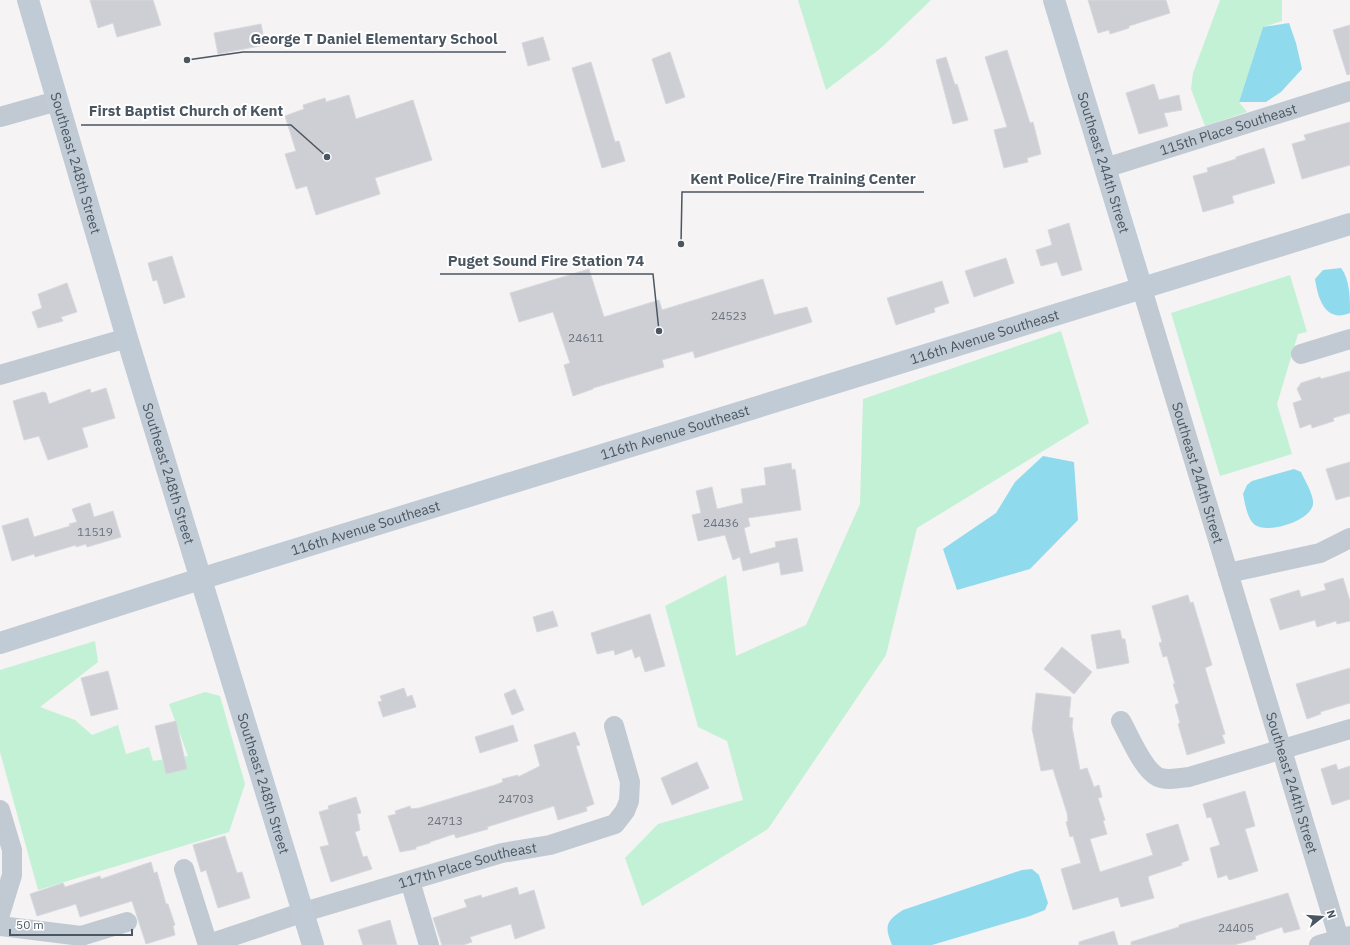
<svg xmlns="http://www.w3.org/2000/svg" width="1350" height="945" font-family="'IBM Plex Sans',sans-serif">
<rect width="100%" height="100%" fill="#f5f3f3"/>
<g fill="#c3f1d5">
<polygon points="798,0 931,0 881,48 826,90"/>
<polygon points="1220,0 1282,0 1282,21 1263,27 1239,102 1247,112 1205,126 1191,89 1193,73"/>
<polygon points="1290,275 1307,332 1298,334 1277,404 1292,454 1220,476 1171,313"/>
<polygon points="1061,331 1089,423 917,528 886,655 768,829 642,906 625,858 658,824 743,800 727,741 698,727 665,606 726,575 736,656 806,625 860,504 863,399"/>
<polygon points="95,641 98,662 40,707 75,720 92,735 118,725 126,754 149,747 153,761 188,756 169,704 205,692 220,696 245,784 229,832 38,890 0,752 0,670"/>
</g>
<g fill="#90daee">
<polygon points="1289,23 1296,43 1302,69 1281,92 1266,102 1239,102 1263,27"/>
<path d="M 1341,268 C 1350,279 1350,299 1350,313 C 1326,323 1318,300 1315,279 L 1323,270 Z"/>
<polygon points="1043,456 1074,462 1078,520 1030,569 957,590 943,549 996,513 1015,482"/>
<path d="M 1294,469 L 1301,472 C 1305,481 1314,495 1313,504 C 1311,521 1268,534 1255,525 C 1247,519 1245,503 1243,494 L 1247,485 L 1252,481 Z"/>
<path d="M 1032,869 L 1039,875 L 1048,903 L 1045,910 L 1030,916 L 932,945 L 892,945 C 884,926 886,921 903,910 L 1022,870 Z"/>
</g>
<g fill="#cdcfd5" stroke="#d7d9de">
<polygon points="90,0 153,0 161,25 117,37 113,23 98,28"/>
<polygon points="1088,0 1166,0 1170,13 1129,26 1129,28 1110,34 1109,30 1098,33"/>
<polygon points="261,24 265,45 218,54 214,33"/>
<polygon points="1350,25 1350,74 1347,75 1333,30"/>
<polygon points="543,37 550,60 528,66 522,43"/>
<polygon points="1007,50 1030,123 1033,122 1041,154 1027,158 1028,162 1004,168 994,130 1007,127 985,57"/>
<polygon points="670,52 685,97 666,104 652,59"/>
<polygon points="946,57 955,85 957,84 968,120 953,124 936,60"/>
<polygon points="591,62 615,142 619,141 625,161 602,168 572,68"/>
<polygon points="1154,84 1159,100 1179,95 1182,110 1164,113 1168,126 1139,134 1126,93"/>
<polygon points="349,95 356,119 413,100 432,160 375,178 380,194 316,215 307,186 296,189 285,154 296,151 285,116 304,109 303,105 325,98 326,102"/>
<polygon points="1350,122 1350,165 1302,179 1292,144 1306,140 1304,135"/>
<polygon points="1264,148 1275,183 1232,196 1234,203 1203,212 1193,176 1208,172 1207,168 1236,159 1236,157"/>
<polygon points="1069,223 1082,270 1062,276 1057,262 1041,266 1036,250 1052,245 1048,230"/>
<polygon points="172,256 185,297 164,304 157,280 153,281 148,263"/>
<polygon points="1006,258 1014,283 974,297 965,271"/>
<polygon points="589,269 604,317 659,300 662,310 763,279 774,315 807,307 812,322 695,358 693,351 662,360 664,367 593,388 593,389 573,396 564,365 570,363 553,312 519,322 510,293"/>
<polygon points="942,281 949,303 934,308 935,312 896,325 887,298"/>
<polygon points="67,283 77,312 61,317 63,321 38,328 32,312 42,308 38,294"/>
<polygon points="1350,371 1350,413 1333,418 1334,421 1312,428 1311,424 1300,428 1293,403 1302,400 1297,389 1301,383 1320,377 1321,379"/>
<polygon points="106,388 115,418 82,428 88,447 48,460 39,436 24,440 13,401 43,392 46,393 49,404 90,389 91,393"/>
<polygon points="1350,462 1350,496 1336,500 1326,469"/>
<polygon points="791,463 792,470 795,469 801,510 748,518 750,526 744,528 750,554 776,547 775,542 797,538 803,571 781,575 779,562 743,571 740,557 733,560 725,535 698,541 692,515 701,513 696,491 712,487 717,509 743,503 741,489 766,485 764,468"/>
<polygon points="90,503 94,517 113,511 121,537 87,547 86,544 76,547 76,545 35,557 34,554 12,561 2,526 28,518 34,537 70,526 69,524 77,522 72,509"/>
<polygon points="1343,578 1350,601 1350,621 1337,624 1336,621 1317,627 1315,620 1280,630 1270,599 1299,590 1301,597 1326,590 1324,584"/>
<polygon points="1188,595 1190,603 1193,602 1212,665 1205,668 1225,734 1222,735 1225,743 1187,755 1178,724 1180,723 1175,705 1179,703 1173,684 1175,684 1167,656 1163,657 1159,643 1162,642 1152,606"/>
<polygon points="553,611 558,626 537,632 533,617"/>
<polygon points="650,614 665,666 645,672 640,656 635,658 632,649 615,655 614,650 597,654 591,633"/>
<polygon points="1120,630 1122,639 1125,639 1129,663 1097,669 1091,635"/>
<polygon points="1062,647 1092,672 1074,694 1044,669"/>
<polygon points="1350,668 1350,703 1320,712 1321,714 1307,719 1296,684"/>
<polygon points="108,671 118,709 91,716 81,678"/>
<polygon points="404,688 407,697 412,695 416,707 383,717 378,702 382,701 380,696"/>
<polygon points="515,689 524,710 512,715 504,694"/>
<polygon points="1036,693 1071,697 1069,717 1073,718 1072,727 1080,770 1087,768 1094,787 1099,785 1102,797 1098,798 1105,820 1103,821 1107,834 1090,839 1100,872 1153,855 1146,834 1178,824 1189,860 1181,863 1182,865 1149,876 1148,878 1154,898 1121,907 1118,897 1073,910 1061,869 1081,863 1073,836 1070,837 1066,822 1068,821 1067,813 1053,769 1041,771 1032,729"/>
<polygon points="176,721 187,769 166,774 155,726"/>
<polygon points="513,725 518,741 480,753 475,737"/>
<polygon points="575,732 580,745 576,746 594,804 586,807 587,811 558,820 554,806 487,827 488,829 456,838 454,834 430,842 430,843 416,847 416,849 400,852 388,816 396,814 395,811 410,806 411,809 419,808 495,785 503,782 502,779 518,775 518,777 540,766 534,745"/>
<polygon points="697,762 709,788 672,805 661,778"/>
<polygon points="1336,764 1338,770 1350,766 1350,799 1332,805 1321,769"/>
<polygon points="1245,791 1255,826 1245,829 1258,871 1229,880 1227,875 1218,878 1210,848 1220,845 1211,817 1207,818 1203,804"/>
<polygon points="356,797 361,813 357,814 360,830 355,832 363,857 367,856 372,869 331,882 320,847 329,845 319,812 329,809 328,806"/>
<polygon points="225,836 237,873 242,872 250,898 218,908 206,870 201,872 193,845"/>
<polygon points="151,862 154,873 157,872 166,904 168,904 175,925 173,926 175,935 146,944 132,901 80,917 76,904 37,916 30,894 63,883 65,887 100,876 101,879"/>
<polygon points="517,887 519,895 534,890 545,928 515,939 511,924 470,937 472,942 463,945 442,945 433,918 467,907 464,900 481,895 482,898"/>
<polygon points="1288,893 1300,929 1284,933 1282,927 1255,936 1256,939 1234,945 1131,945 1131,942 1179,927 1179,925"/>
<polygon points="390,920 397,945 363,945 358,930"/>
<polygon points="1114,931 1118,945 1079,945 1079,942"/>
</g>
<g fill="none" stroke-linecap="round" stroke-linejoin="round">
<g stroke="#c1cad2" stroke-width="20">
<polyline points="0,117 57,101"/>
<path id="s1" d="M 1105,168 L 1350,91"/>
<path id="s2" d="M 1142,289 L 1341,945"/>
<polyline points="1301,354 1350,339"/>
<polyline points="0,375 127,338"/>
<polyline points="1228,573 1320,553 1350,538"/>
<path d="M 1121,721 C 1129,735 1143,770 1158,777 C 1167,781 1180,778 1189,777 L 1350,729"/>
<polyline points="0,810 12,850 12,875 0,914"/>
<polyline points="184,869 208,945"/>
<polyline points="410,881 429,945"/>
<polyline points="0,926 81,936 127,922"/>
<path id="s3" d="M 211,945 L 218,941 L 304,912 L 502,853 L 550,845 L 615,824 L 625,811 L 629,801 L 630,782 L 614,726"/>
<polyline points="1319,945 1350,936"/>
</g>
<g stroke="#c1cbd6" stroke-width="22">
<path id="s4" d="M 28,0 L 127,338 L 313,945"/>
<path id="s5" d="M 1054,0 L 1142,289"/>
<path id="s6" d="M 0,643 L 200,579 L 1350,224"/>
</g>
</g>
<g text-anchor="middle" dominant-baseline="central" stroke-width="4" stroke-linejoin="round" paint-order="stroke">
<g font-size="12" fill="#6b747e">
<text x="729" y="315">24523</text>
<text x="586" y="337">24611</text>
<text x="721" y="522">24436</text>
<text x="95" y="531">11519</text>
<text x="516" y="798">24703</text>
<text x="445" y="820">24713</text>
<text x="1236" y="927">24405</text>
</g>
<g font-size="14" fill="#4a5661" stroke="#fff">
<text stroke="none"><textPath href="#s1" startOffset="129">115th Place Southeast</textPath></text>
<text stroke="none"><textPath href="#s5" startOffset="170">Southeast 244th Street</textPath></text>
<text stroke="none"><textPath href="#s4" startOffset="170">Southeast 248th Street</textPath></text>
<text stroke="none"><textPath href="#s6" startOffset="1031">116th Avenue Southeast</textPath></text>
<text stroke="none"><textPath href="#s6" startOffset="707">116th Avenue Southeast</textPath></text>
<text stroke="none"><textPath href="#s4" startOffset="494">Southeast 248th Street</textPath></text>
<text stroke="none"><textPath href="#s2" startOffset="192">Southeast 244th Street</textPath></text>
<text stroke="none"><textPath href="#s6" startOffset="383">116th Avenue Southeast</textPath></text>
<text stroke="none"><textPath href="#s4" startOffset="818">Southeast 248th Street</textPath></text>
<text stroke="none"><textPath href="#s2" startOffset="516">Southeast 244th Street</textPath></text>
<text stroke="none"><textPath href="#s3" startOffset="269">117th Place Southeast</textPath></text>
</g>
</g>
<path fill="none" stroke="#4a5661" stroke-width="1.5" d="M187 60L243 52H506M327 157L291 125H81M681 244L682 192H924M659 331L653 274H440"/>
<g fill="#4a5661" stroke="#fff" stroke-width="1.5">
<circle cx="187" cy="60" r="4"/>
<circle cx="327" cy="157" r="4"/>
<circle cx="681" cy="244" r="4"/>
<circle cx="659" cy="331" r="4"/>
</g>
<g font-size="15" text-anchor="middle" font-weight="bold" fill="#4a5661" stroke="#fff" stroke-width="4" stroke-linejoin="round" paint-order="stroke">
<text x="374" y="44">George T Daniel Elementary School</text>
<text x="186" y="116">First Baptist Church of Kent</text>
<text x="803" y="184">Kent Police/Fire Training Center</text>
<text x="546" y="266">Puget Sound Fire Station 74</text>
</g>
<g transform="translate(1322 917) rotate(73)" stroke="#ffffff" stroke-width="3" paint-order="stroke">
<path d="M0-3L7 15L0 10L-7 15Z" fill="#4a5661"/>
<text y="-6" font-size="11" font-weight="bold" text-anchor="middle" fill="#4a5661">N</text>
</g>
<path d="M10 929v6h122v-6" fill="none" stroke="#4a5661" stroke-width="2"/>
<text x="16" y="929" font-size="12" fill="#4a5661" stroke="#ffffff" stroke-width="3" paint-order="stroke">50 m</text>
</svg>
